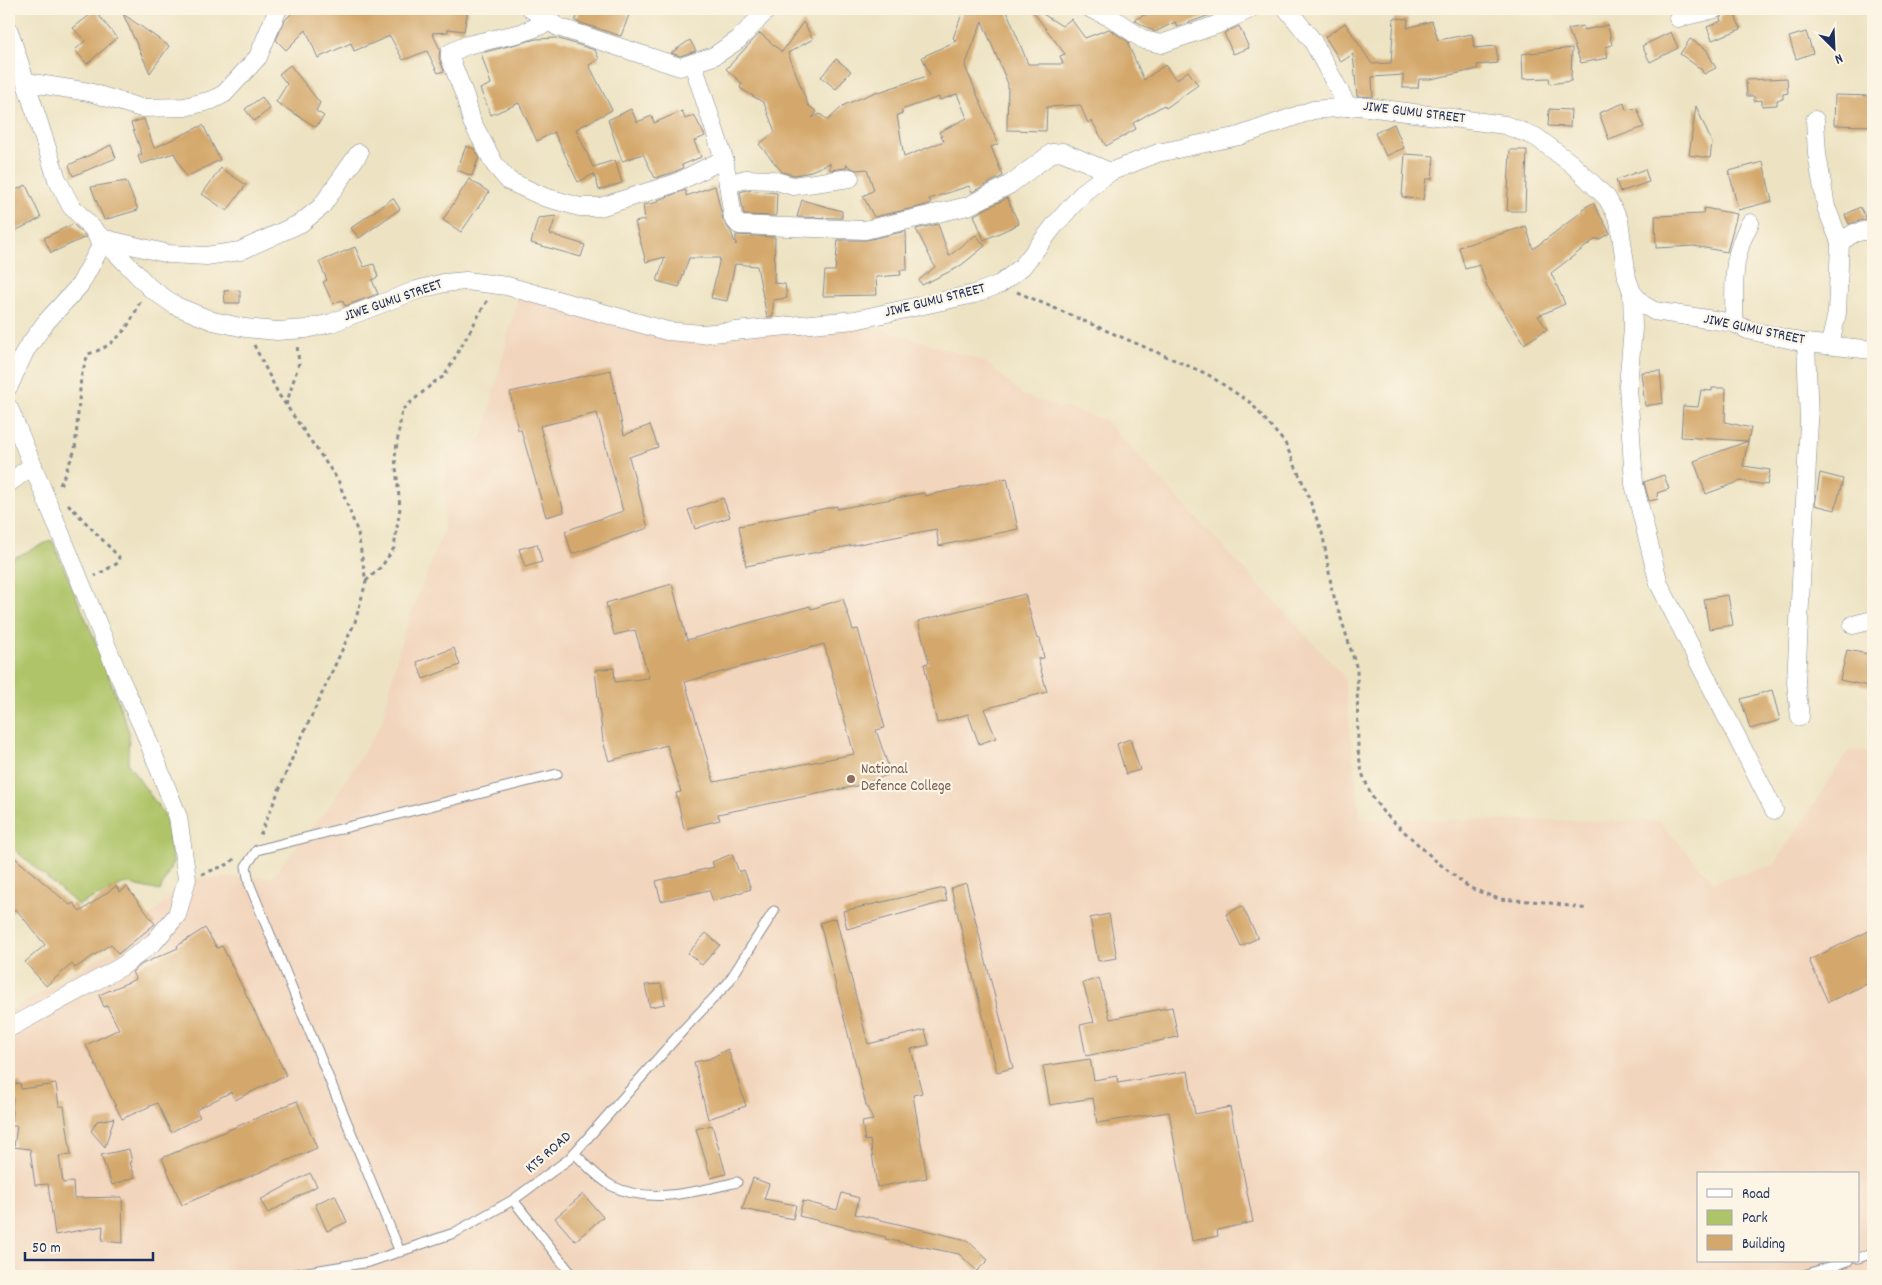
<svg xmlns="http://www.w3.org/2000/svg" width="1882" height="1285" font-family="Dekko,sans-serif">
<rect width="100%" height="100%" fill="#fcf5e5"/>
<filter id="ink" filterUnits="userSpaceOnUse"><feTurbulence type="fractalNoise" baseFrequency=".02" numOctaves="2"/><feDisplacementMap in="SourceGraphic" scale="10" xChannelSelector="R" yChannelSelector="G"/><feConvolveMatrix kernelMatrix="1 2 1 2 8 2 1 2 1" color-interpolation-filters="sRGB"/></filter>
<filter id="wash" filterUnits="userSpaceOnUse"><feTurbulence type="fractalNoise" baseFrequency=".0096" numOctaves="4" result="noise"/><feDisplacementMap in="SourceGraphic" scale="20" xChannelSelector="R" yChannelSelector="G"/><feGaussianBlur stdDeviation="1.12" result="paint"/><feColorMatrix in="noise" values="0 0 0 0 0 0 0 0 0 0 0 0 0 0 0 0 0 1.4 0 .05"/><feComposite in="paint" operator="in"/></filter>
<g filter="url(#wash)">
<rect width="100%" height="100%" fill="#ede3c3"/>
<path fill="#f2d5bd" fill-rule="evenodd" d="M 519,290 L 714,338 L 867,324 L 986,362 L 1024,396 L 1105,420 L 1344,676 L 1360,819 L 1659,821 L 1714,882 L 1774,865 L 1848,751 L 1873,751 L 1873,1276 L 9,1276 L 9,1012 L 124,943 L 187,879 L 272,877 L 329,807 L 381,724 L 402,638 L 444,529 L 446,456 L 483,437 ZM 1698,1174 L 1858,1174 L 1858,1261 L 1698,1261 Z"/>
<polygon fill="#afc469" stroke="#657a64" points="52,540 102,657 129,732 128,764 166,817 173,862 160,891 125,883 78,905 9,845 9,560"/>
<g id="blocks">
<g fill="#d4a86c" fill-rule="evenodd">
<polygon points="296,9 468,9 464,31 448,29 448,32 432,33 440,49 439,58 444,71 438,73 427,51 403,60 390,36 354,51 351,43 318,58 306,30 286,50 276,40 285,20"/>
<polygon points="580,9 614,9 629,15 621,36 575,21"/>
<path d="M 964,9 L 1006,9 L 1028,64 L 1063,64 L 1060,56 L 1065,54 L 1031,9 L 1035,9 L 1062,26 L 1071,19 L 1085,38 L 1109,29 L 1130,43 L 1128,44 L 1144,80 L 1165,65 L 1176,80 L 1188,71 L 1198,85 L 1166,108 L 1164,105 L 1133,123 L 1136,129 L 1106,146 L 1092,121 L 1088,123 L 1080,105 L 1047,107 L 1046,131 L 1007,130 L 1008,84 L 982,21 L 965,66 L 998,144 L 991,147 L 1003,176 L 972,192 L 969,186 L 929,199 L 931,204 L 874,217 L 863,196 L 874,190 L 867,169 L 856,170 L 849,167 L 847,164 L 846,168 L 830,170 L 830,163 L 806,173 L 794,175 L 782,172 L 759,144 L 775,132 L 764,103 L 740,88 L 742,83 L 726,69 L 760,33 L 782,52 L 803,22 L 813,39 L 788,53 L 808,105 L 817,112 L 812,118 L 820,114 L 828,120 L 844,105 L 878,91 L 879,92 L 930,75 L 922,57 L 956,41 L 953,38 ZM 957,94 L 967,118 L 939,132 L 944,141 L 904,157 L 897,115 L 903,113 L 901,110 L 939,97 L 940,100 Z"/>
<polygon points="1157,9 1226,9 1177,27 1175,22 1155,32 1134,20"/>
<polygon points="1732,9 1741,29 1712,40 1707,27 1721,21 1720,18 1725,10"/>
<polygon points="95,11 117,38 87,64 75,50 85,41 73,28"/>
<polygon points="123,14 169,46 150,73"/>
<polygon points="1394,18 1408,19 1407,28 1432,21 1438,40 1472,34 1474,48 1496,46 1498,63 1477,65 1478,69 1431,79 1419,79 1418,88 1403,88 1403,75 1372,77 1373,97 1357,96 1353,54 1341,62 1325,37 1345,23 1372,64 1391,63"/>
<polygon points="1608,25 1612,45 1606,47 1608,58 1581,63 1568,29 1583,26 1584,30"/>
<polygon points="1239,26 1249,48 1233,54 1224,33"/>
<polygon points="1671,32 1678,48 1650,62 1642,46"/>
<polygon points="1806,32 1813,53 1796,59 1789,37"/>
<polygon points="556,38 595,50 599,59 589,65 612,110 576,129 593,167 615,160 622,183 599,190 594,174 578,182 554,132 537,141 519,103 491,115 480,89 491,84 481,53 536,39"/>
<polygon points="1690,39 1706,49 1716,68 1704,74 1701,69 1680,54"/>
<polygon points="690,40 696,51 680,56 671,53"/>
<polygon points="1572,48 1571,81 1550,84 1549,78 1523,79 1522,54"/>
<polygon points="836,59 851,71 836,89 821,77"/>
<polygon points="290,65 320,103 316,111 324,116 316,127 276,102 287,84 279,74"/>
<polygon points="1787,78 1788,93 1783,94 1783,99 1777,100 1777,105 1762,106 1762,100 1754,101 1754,96 1747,96 1746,80"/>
<polygon points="1835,95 1873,96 1873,126 1834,125"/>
<polygon points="262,97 270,109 254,121 245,109"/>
<polygon points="1624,103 1626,110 1637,108 1644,127 1609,140 1599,113"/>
<polygon points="1696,106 1712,143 1710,158 1689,155"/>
<polygon points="631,109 637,122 652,116 654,123 682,111 685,119 694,115 705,136 694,141 701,157 682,165 683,168 672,173 655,178 643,154 622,161 608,120"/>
<polygon points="1549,109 1571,110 1570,127 1548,126"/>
<polygon points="144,119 154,148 203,125 220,160 186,177 174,153 141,164 138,156 142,154 131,123"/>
<polygon points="1394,124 1404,148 1386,156 1375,133"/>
<polygon points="111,145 116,158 73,176 69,165"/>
<polygon points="466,146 474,149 479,157 472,176 457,170"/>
<polygon points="1510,150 1527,150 1525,211 1507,211"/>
<polygon points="1405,154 1434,156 1432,179 1426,179 1423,200 1402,197"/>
<polygon points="1763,162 1772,201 1738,210 1729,171"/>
<polygon points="221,168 246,185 227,211 202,194"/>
<polygon points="1645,169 1649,182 1620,192 1616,180"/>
<polygon points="469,179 489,192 461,232 443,220"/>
<polygon points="126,181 138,210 104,220 91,187"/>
<polygon points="26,185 41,218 9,234 9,193"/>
<polygon points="715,186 723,220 731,232 736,245 736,235 775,237 774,283 785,284 787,298 773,300 773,316 767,317 757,266 735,264 727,301 711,298 720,258 689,258 679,287 657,281 665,257 646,262 635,222 645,220 643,205 659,202 658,200 686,190 686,196"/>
<polygon points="747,190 777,193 776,216 744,215 740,192"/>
<polygon points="393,198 400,209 359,238 351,228"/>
<polygon points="1007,198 1019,224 984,240 974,215"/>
<polygon points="802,200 842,211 842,218 797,217"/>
<polygon points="1593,203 1610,233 1598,240 1597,238 1551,273 1565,304 1538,316 1547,329 1524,344 1487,286 1480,265 1465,269 1459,247 1526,226 1533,249 1583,211 1582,209"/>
<polygon points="1860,207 1867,219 1849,224 1845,215"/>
<polygon points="1704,208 1737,214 1727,252 1694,246 1656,248 1655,216 1703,214"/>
<polygon points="556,216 550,234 585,245 581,257 531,243 538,218"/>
<polygon points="73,224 86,237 51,253 44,238"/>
<polygon points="938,224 949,256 976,235 985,246 959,267 922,285 919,280 935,267 916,229"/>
<polygon points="906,231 907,270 900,270 901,275 876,277 877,295 823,296 825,271 835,271 838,240 867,240"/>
<polygon points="355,247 364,267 374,264 378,277 372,280 378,294 345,306 342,300 333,304 323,282 327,280 319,262"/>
<polygon points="240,290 240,303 225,303 224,291"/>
<polygon points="611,370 624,435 650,425 658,447 629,457 648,528 572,554 565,531 623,511 597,413 540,426 564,512 546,517 521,430 518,430 510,392"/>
<polygon points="1660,371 1663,403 1645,406 1641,372"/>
<polygon points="1712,388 1726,388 1725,422 1751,428 1748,441 1681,437 1683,406 1698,407 1701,390 1712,391"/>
<polygon points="1748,441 1743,466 1770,470 1767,485 1741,481 1706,494 1694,461"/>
<polygon points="1820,473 1843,479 1835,510 1815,505"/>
<polygon points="1664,475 1669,489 1657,493 1658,499 1649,501 1644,482"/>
<polygon points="1007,478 1018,529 939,546 936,529 746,566 739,526 837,506 837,509 924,493 925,496"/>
<polygon points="723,498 730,517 695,529 688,510"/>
<polygon points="537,544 542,562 525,567 519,549"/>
<path d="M 672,584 L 687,640 L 810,606 L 811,609 L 843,599 L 853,630 L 858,629 L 885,728 L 876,730 L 891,774 L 856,786 L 718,814 L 720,820 L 684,829 L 676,793 L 681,792 L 667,745 L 609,761 L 603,741 L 595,670 L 614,668 L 615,682 L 649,678 L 635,630 L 614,635 L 606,603 ZM 824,644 L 854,754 L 714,782 L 685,682 Z"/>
<polygon points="1025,594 1037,639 1040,638 1044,658 1038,659 1047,692 984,709 996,738 979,744 968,714 937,723 924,664 929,663 918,621"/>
<polygon points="1728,595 1733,625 1709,629 1704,599"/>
<polygon points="454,648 460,665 423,679 417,662"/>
<polygon points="1847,650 1873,655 1873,687 1840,680"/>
<polygon points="1772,690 1780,720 1750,729 1741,699"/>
<polygon points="1130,739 1140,770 1126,774 1117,744"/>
<polygon points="9,853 70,905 74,903 80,912 116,886 120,892 127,887 155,924 118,954 111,944 75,968 72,964 46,986 25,962 45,945 16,909 9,915"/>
<polygon points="732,854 739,872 744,870 751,889 713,901 709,890 661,901 656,881 714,867 712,862"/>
<polygon points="966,883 1013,1068 997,1072 951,888"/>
<polygon points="944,888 947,901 847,929 843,911"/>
<polygon points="1242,906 1258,938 1241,946 1226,914"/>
<polygon points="1109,914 1117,958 1098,961 1090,918"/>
<polygon points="836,918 868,1044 925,1030 929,1045 911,1049 922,1093 913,1095 927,1178 877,1187 870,1140 865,1141 862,1122 873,1120 866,1105 820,923"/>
<polygon points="205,928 217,948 222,946 286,1075 235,1100 231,1092 196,1110 200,1117 171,1132 157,1103 122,1119 86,1045 119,1029 107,1006 104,1007 99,995 136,979 132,972 142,964 178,948 177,946"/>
<polygon points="1873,929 1873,981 1828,1002 1809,960"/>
<polygon points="706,933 720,945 702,965 688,953"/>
<polygon points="1099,978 1110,1019 1172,1007 1178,1037 1086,1056 1080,1025 1094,1022 1083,983"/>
<polygon points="661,984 665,1004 650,1007 645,985"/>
<polygon points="728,1049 746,1106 708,1119 694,1062 709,1059"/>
<polygon points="1090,1059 1094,1080 1117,1076 1118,1083 1188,1071 1195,1114 1230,1107 1253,1222 1217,1230 1218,1236 1192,1241 1169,1112 1097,1123 1093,1098 1050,1105 1043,1066"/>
<polygon points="20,1083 21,1089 56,1084 59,1106 64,1106 71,1155 59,1156 63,1183 73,1182 74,1198 122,1197 123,1243 102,1241 103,1226 55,1235 48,1184 35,1185 30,1149 14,1147 17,1126 11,1126 13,1097 9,1098 9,1085"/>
<polygon points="297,1101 317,1148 182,1205 162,1158"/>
<polygon points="114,1118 105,1147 91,1131 97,1121"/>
<polygon points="712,1125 726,1174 711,1178 696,1129"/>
<polygon points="129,1149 132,1162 130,1162 135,1177 112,1185 101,1155"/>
<polygon points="310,1173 317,1186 268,1213 260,1200"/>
<polygon points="753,1178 769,1184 764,1199 796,1205 793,1219 742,1209"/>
<polygon points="842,1193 859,1198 855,1214 967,1240 988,1260 977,1271 959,1254 885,1239 886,1237 799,1216 803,1201 837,1210"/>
<polygon points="583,1194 603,1217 575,1241 555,1218"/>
<polygon points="335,1195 347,1222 327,1231 315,1204"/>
</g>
</g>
</g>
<g filter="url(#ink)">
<use href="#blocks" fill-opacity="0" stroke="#848990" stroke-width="1"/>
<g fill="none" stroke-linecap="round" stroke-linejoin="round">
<g stroke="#848990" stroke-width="11">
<g id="service">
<path d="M 574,1153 C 586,1164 597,1178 612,1186 C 649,1205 699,1191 737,1182"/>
<polyline points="513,1200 573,1276"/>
<polyline points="400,1252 249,883 246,866 257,850 557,774"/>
<polyline points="1858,1258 1873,1253"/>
<polyline points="9,1273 70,1276"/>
<polyline points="283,1276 369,1262 454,1233 513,1200 569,1159 684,1029 728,983 774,911"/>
<polyline points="1801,1276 1848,1261"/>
</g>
</g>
<g stroke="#848990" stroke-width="19">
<g id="minor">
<polyline points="531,9 558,27 680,67 714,56 738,40 768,9"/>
<polyline points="1091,9 1112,18 1144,40 1161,44 1216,25 1250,9"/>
<polyline points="1287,9 1312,40 1348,107"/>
<polyline points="1678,18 1715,9"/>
<polyline points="550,22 521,33 467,45 450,53 450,58 465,96 472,122 495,165 509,181 544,197 580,207 600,207 676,183 724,159"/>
<polyline points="9,31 57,179 71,206 150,288 176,306 213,321 245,328 277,331 306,329 331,323 417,290 444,283 466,281 507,286 667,331 702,334 855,320 974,294 1000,284 1022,267 1054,226 1085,191 1110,172 1158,153 1239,136 1313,110 1360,106 1505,125 1536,137 1572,164 1607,198 1619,220 1627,278 1632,292 1642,304 1654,311 1734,323 1748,330 1806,343 1873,350"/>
<polyline points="693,64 724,159 728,184 746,179 773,180 793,186 850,178"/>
<polyline points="26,82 89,92 141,108 185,107 212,100 224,94 258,57 278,9"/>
<polyline points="1815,120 1817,154 1826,207 1840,242"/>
<polyline points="728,184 733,218 739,225 865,230 968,206 1009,185 1052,153 1063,152 1110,172"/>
<polyline points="101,238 169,254 206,256 240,251 301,223 321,207 359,153"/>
<polyline points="1632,292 1633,328 1628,386 1634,484 1659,584 1774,810"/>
<path d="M 1734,323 C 1735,283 1730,260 1750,223"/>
<polyline points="1830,344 1837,313 1840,242 1854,233 1873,229"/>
<polyline points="9,386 25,351 46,322 80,285 101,246 95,232"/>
<polyline points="9,408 119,676 143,728 178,817 187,879 177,915 154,942 121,967 9,1028"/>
<polyline points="9,483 33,465"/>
<polyline points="1853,625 1873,620"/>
<polyline points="1800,717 1796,683 1809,421 1806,343"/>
</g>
</g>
<g stroke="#848990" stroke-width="3" stroke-dasharray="4 4" stroke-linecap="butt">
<polyline points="1017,292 1207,374 1251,403 1285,443 1306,490 1323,536 1332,590 1357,669 1358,750 1362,773 1371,795 1383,812 1436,861 1470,888 1499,899 1544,902 1587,909"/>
<polyline points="254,345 279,395 338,480 358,533 366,582 355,622 294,754 261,833 257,837"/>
<polyline points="286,405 299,363 297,345"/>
<path d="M 60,485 L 75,450 L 81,377 L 88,354 C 115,347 131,326 140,301"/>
<polyline points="68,504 119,557 118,563 95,576"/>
<polyline points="366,581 382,566 394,548 400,508 395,457 402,410 438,379 444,377 488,299"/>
<polyline points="202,874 229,864 236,857"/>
</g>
<use href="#service" stroke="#fff" stroke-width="9"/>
<use href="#minor" stroke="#fff" stroke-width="18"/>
</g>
</g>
<circle fill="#8d6e63" stroke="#fcf5e5" stroke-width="2" cx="851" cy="779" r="5"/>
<g text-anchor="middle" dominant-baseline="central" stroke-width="4.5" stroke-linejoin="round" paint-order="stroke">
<g font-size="15" fill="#1b2f5e" stroke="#fcf5e5">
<text transform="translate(1414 113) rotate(7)">JIWE GUMU STREET</text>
<text transform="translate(393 301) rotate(-19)">JIWE GUMU STREET</text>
<text transform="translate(935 301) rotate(-14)">JIWE GUMU STREET</text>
<text transform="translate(1754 330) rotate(12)">JIWE GUMU STREET</text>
<text transform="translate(549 1153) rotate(-41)">KTS ROAD</text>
</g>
<g font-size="15" fill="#785e54" stroke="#fcf5e5" text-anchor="start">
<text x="861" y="770">National<tspan x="861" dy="17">Defence College</tspan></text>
</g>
</g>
<rect width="1882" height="1285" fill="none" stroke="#fcf5e5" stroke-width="30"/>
<rect x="1697" y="1172" width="162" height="90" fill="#fcf5e5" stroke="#a2a6af"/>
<rect x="1707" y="1189" width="25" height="8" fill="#ffffff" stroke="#a2a6af"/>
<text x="1742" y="1198" font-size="15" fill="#1b2f5e">Road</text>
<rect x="1707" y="1210" width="25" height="15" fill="#afc469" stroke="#a2a6af"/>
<text x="1742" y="1222" font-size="15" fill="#1b2f5e">Park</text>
<rect x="1707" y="1235" width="25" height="15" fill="#d4a86c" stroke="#a2a6af"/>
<text x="1742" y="1248" font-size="15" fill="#1b2f5e">Building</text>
<g transform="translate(1834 48) rotate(156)" stroke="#fcf5e5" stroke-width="4" paint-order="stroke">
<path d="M0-4L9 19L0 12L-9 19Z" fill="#1b2f5e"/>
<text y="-8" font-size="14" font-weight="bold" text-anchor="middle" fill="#1b2f5e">N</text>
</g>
<path d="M25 1252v8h128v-8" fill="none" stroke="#1b2f5e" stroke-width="2.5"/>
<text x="32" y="1252" font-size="15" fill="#1b2f5e" stroke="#fcf5e5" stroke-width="4" paint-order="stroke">50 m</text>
</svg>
